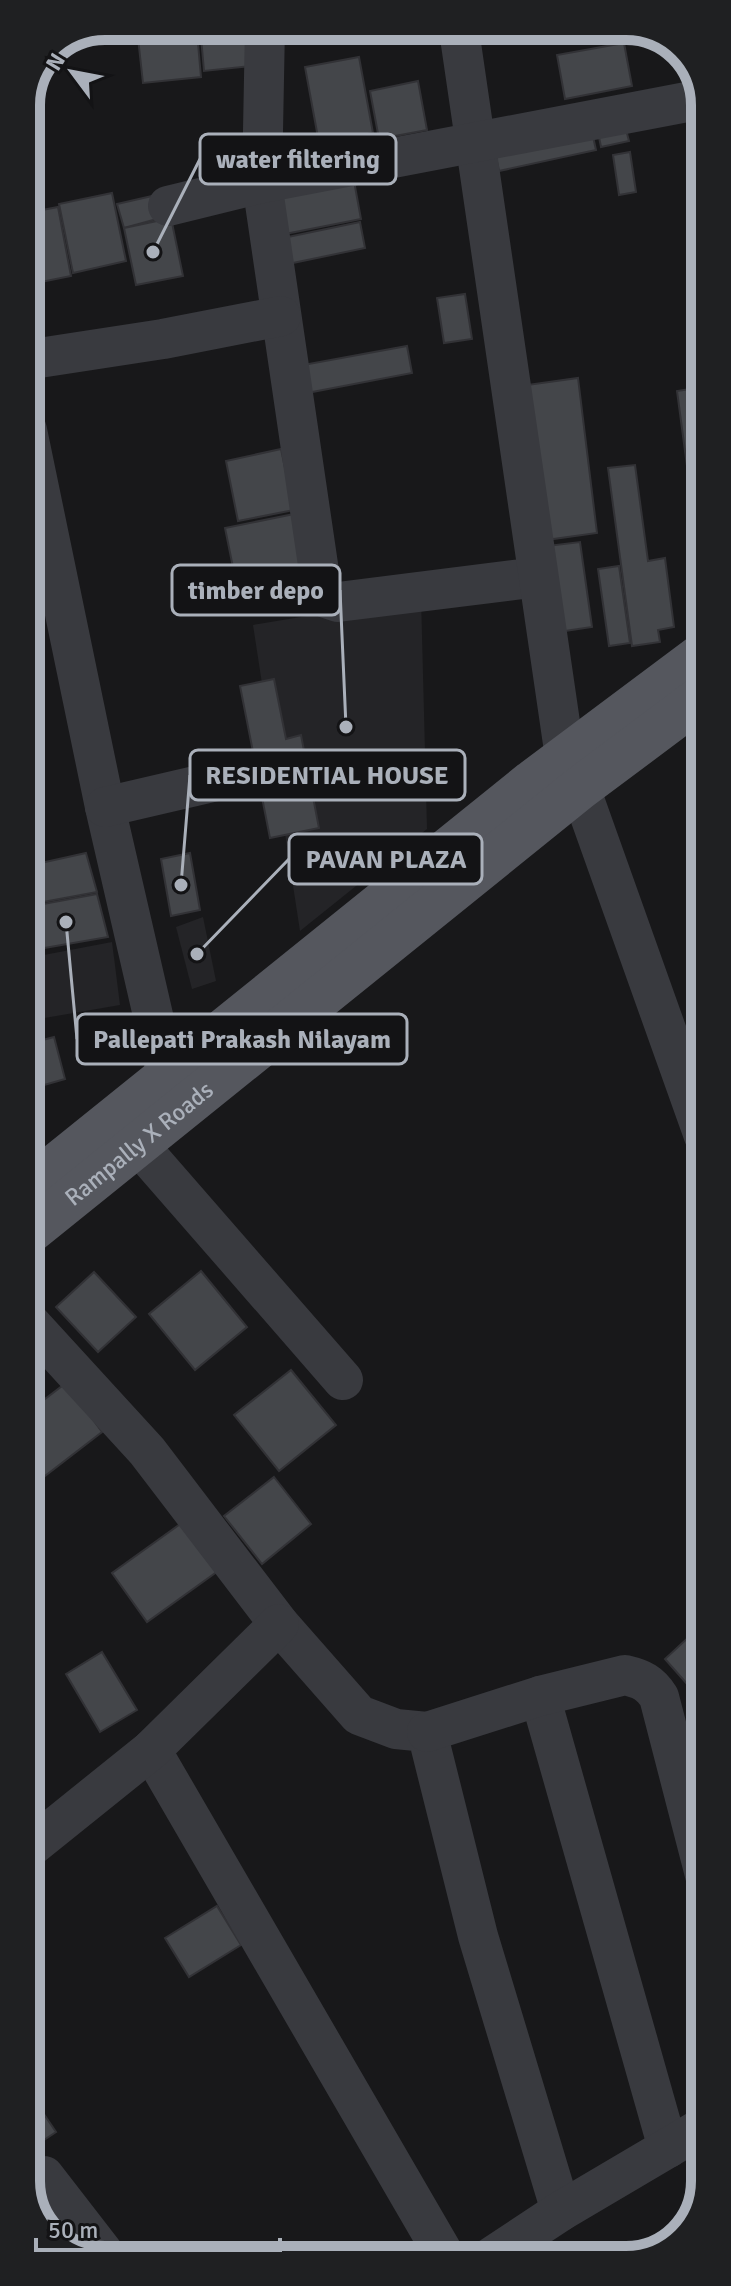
<svg xmlns="http://www.w3.org/2000/svg" width="731" height="2286" font-family="Signika,sans-serif">
<rect width="100%" height="100%" fill="#18181a"/>
<g fill="#242427">
<polygon points="421,597 427,829 300,931 253,625"/>
<polygon points="203,917 216,981 192,989 176,927"/>
<polygon points="112,942 120,1005 33,1020 28,958"/>
</g>
<g fill="#44464a" stroke="#323236" stroke-width="2">
<polygon points="138,26 190,26 190,29 138,34"/>
<polygon points="200,26 256,26 260,65 204,71"/>
<polygon points="625,27 636,27 655,35 628,40"/>
<polygon points="197,32 201,77 143,83 138,38"/>
<polygon points="624,43 632,86 565,99 557,55"/>
<polygon points="359,57 373,133 319,143 305,67"/>
<polygon points="418,81 427,130 379,139 370,91"/>
<polygon points="625,126 629,141 601,147 598,132"/>
<polygon points="592,132 596,150 499,171 495,153"/>
<polygon points="630,152 636,192 619,195 613,155"/>
<polygon points="354,181 361,219 285,234 278,196"/>
<polygon points="112,193 126,261 73,273 59,204"/>
<polygon points="152,196 157,219 124,228 117,204"/>
<polygon points="58,207 71,276 26,285 26,213"/>
<polygon points="171,218 183,276 136,285 124,228"/>
<polygon points="360,222 365,248 288,264 283,238"/>
<polygon points="465,294 472,339 444,343 437,298"/>
<polygon points="407,346 412,373 307,393 303,365"/>
<polygon points="578,378 597,533 546,540 527,385"/>
<polygon points="703,387 703,570 701,571 677,391"/>
<polygon points="281,449 294,510 238,521 226,461"/>
<polygon points="635,465 648,561 665,558 674,627 658,630 660,642 632,646 608,468"/>
<polygon points="299,513 312,576 238,592 225,528"/>
<polygon points="580,542 592,627 558,632 547,546"/>
<polygon points="619,566 630,643 609,646 598,569"/>
<polygon points="274,679 286,739 301,735 319,828 270,838 240,686"/>
<polygon points="86,853 97,892 27,905 27,866"/>
<polygon points="190,853 200,910 171,916 161,859"/>
<polygon points="97,894 108,937 27,951 27,907"/>
<polygon points="54,1037 65,1079 27,1090 27,1044"/>
<polygon points="201,1271 247,1327 195,1370 149,1314"/>
<polygon points="94,1272 136,1317 98,1352 56,1307"/>
<polygon points="291,1370 336,1425 279,1471 234,1415"/>
<polygon points="66,1383 102,1432 41,1479 28,1461 28,1412"/>
<polygon points="274,1477 311,1524 262,1564 224,1516"/>
<polygon points="183,1522 218,1571 147,1622 112,1573"/>
<polygon points="704,1623 704,1701 703,1702 665,1659"/>
<polygon points="102,1652 137,1710 100,1732 66,1674"/>
<polygon points="704,1748 704,1771 693,1759"/>
<polygon points="217,1906 241,1945 189,1977 165,1938"/>
<polygon points="31,2095 56,2132 29,2150 28,2096"/>
</g>
<g fill="none" stroke-linecap="round" stroke-linejoin="round">
<g stroke="#393a3f" stroke-width="40">
<polyline points="265,26 262,183 322,592 326,598 338,602 538,577"/>
<polyline points="464,26 460,37 565,757"/>
<polyline points="168,206 262,183 692,101"/>
<polyline points="26,360 163,339 281,316"/>
<polyline points="27,430 105,807 167,1076"/>
<polyline points="580,788 704,1136"/>
<polyline points="105,807 251,773"/>
<polyline points="139,1146 343,1380"/>
<polyline points="28,1321 147,1451 279,1624 359,1715 396,1729 427,1732 478,1936 561,2211"/>
<polyline points="540,1696 668,2148"/>
<path d="M 427,1732 L 540,1696 L 625,1675 C 642,1679 650,1683 659,1697 L 705,1875"/>
<polyline points="151,1750 446,2258"/>
<polyline points="28,1849 151,1750 279,1624"/>
<polyline points="29,2186 44,2176 109,2260"/>
<polyline points="490,2258 561,2211 705,2126"/>
</g>
<g stroke="#55575e" stroke-width="44">
<polyline points="27,1189 532,782 703,654"/>
<path id="s1" d="M 27,1234 L 580,788 L 703,696"/>
</g>
</g>
<g text-anchor="middle" dominant-baseline="central" stroke-width="7" stroke-linejoin="round" paint-order="stroke">
<g font-size="24" fill="#aab0ba" stroke="#131315">
<text stroke="none"><textPath href="#s1" startOffset="144">Rampally X Roads</textPath></text>
</g>
</g>
<path d="M0 0H731V2286H0ZM105 40H626A65 65 0 0 1 691 105V2181A65 65 0 0 1 626 2246H105A65 65 0 0 1 40 2181V105A65 65 0 0 1 105 40Z" fill="#1f2022" fill-rule="evenodd"/>
<path fill="none" stroke="#aab0ba" stroke-width="10" d="M105 40H626A65 65 0 0 1 691 105V2181A65 65 0 0 1 626 2246H105A65 65 0 0 1 40 2181V105A65 65 0 0 1 105 40Z"/>
<path fill="none" stroke="#aab0ba" stroke-width="3" d="M153 252L200 159M346 727L340 590M181 885L190 775M197 954L289 859M66 922L77 1039"/>
<g fill="#aab0ba" stroke="#131315" stroke-width="3">
<circle cx="153" cy="252" r="8"/>
<circle cx="346" cy="727" r="8"/>
<circle cx="181" cy="885" r="8"/>
<circle cx="197" cy="954" r="8"/>
<circle cx="66" cy="922" r="8"/>
</g>
<g fill="#131315" stroke="#aab0ba" stroke-width="3">
<rect x="200" y="134" width="196" height="50" rx="8"/>
<rect x="172" y="565" width="168" height="50" rx="8"/>
<rect x="190" y="750" width="275" height="50" rx="8"/>
<rect x="289" y="834" width="193" height="50" rx="8"/>
<rect x="77" y="1014" width="330" height="50" rx="8"/>
</g>
<g font-size="26" text-anchor="middle" font-weight="bold" fill="#aab0ba">
<text x="298" y="168">water filtering</text>
<text x="256" y="599">timber depo</text>
<text x="327" y="784">RESIDENTIAL HOUSE</text>
<text x="386" y="868">PAVAN PLAZA</text>
<text x="242" y="1048">Pallepati Prakash Nilayam</text>
</g>
<g transform="translate(72 72) rotate(302)" stroke="#131315" stroke-width="6" paint-order="stroke">
<path d="M0-6L14 30L0 20L-14 30Z" fill="#aab0ba"/>
<text y="-12" font-size="22" font-weight="bold" text-anchor="middle" fill="#aab0ba">N</text>
</g>
<path d="M36 2238v12h244v-12" fill="none" stroke="#aab0ba" stroke-width="4"/>
<text x="48" y="2238" font-size="24" fill="#aab0ba" stroke="#131315" stroke-width="6" paint-order="stroke">50 m</text>
</svg>
